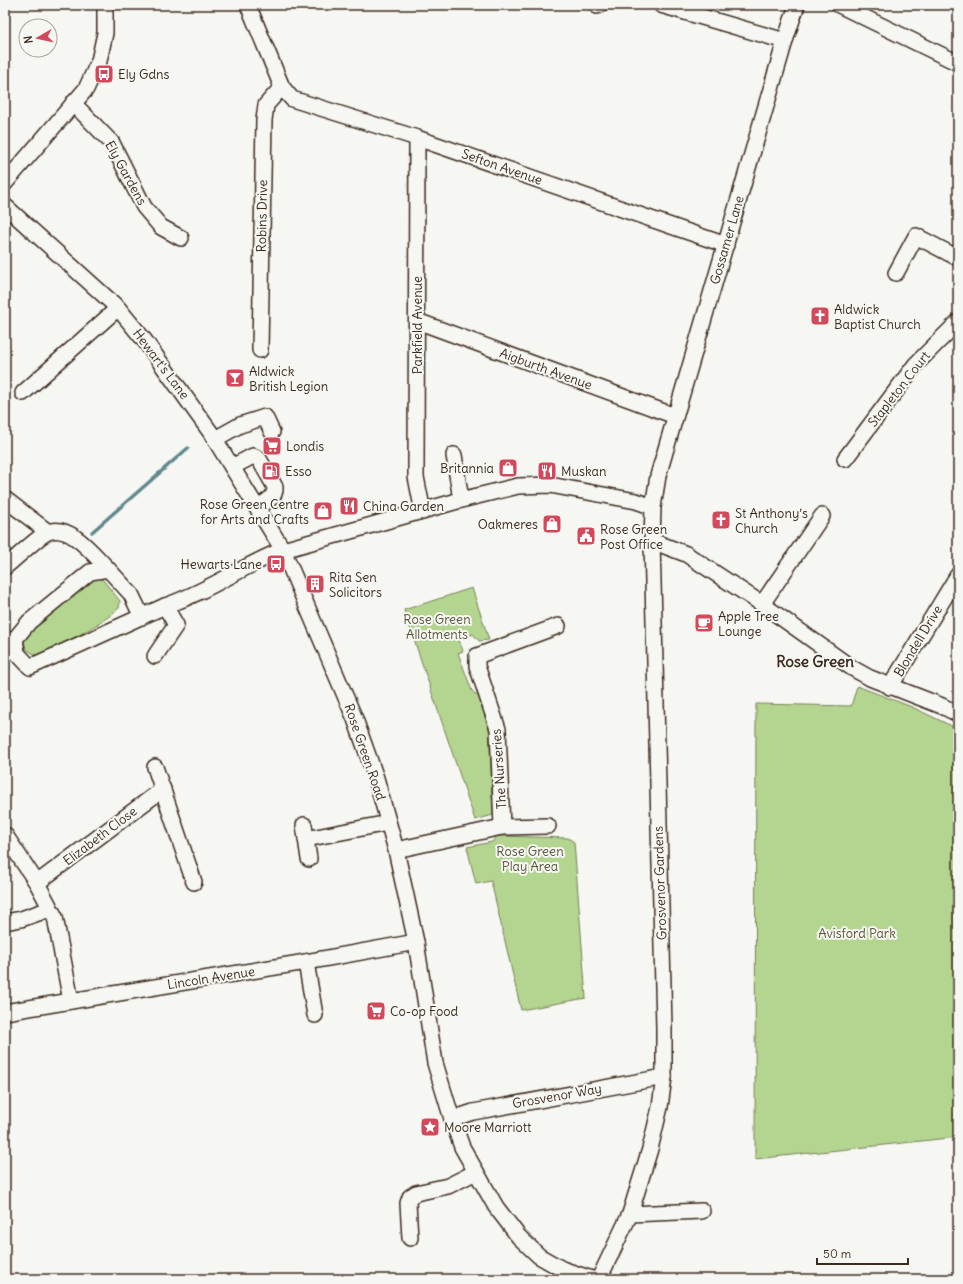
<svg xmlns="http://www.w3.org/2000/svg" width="963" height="1284" font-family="Delius,sans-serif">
<rect width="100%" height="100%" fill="#f6f6f2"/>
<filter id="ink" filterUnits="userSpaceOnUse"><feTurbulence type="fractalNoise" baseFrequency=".025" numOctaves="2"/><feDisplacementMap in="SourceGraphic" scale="8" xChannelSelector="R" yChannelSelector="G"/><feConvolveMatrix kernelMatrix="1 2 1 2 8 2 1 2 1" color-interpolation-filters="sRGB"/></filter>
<g filter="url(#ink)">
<g fill="#b3d590" stroke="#778057">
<path d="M 96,577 L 103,580 L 120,601 L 119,608 C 96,629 65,642 37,656 L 26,649 L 23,636 L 30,627 Z"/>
<polygon points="472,588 489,640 479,641 473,634 459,640 463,651 458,653 472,691 479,697 489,725 493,815 475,820 404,610"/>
<polygon points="857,686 912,707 958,729 958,1137 755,1159 756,704 851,706"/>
<polygon points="497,836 568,838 574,842 586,998 521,1010 491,881 476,884 467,847 492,842"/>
</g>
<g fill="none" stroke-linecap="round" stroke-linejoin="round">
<polyline stroke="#60888c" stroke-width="3.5" points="92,532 188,448"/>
<g stroke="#3b2a1e" stroke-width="18">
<g id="minor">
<polyline points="248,5 282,87 292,99 417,138 726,245"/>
<polyline points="661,5 785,41"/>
<polyline points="839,5 958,63"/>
<polyline points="597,6 600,5"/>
<polyline points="73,103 112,143 144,207 161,227 181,238"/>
<polyline points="417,138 416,477 423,512"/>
<polyline points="5,183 86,89 99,61 105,33 105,5"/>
<polyline points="5,206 118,308 145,341 211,433 283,550 355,719 376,778 396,850 416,942 435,1063 452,1119 462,1147 496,1207 519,1237 539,1256 562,1269 592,1279"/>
<polyline points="896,273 916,236 958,258"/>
<polyline points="417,321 675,416"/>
<polyline points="260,350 264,120 266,105 282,87"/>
<polyline points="23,393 118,308"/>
<polyline points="215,439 240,425 265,417 272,432"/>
<polyline points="454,455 461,500"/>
<polyline points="845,459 916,364 958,322"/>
<path d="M 232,467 L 253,456 L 259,459 L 275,487 C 276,498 265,502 257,508"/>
<polyline points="5,499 48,532"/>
<polyline points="652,541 686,554 762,604 852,668 870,678 942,706 958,714"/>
<path d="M 5,567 C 14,560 40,535 48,532 C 70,523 94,555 108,569"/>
<polyline points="762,604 822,516"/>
<path d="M 142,617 L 131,594 L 108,569 L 90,572 L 29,622 L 15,639 L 17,653 L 30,667 L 165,606 C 207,592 242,566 283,550 L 461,500 L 518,486 L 550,485 L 636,501 L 653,507"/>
<polyline points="155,656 176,625 165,606"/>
<polyline points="890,687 958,575"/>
<polyline points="155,767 194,882"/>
<polyline points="304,825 309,859"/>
<polyline points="502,827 498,729 477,666 477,656 558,626"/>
<polyline points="5,835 37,883 55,917 71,1001"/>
<polyline points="306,839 388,823"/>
<polyline points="396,850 502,827 548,826"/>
<polyline points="37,883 163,789"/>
<polyline points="5,922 21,919 50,909"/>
<polyline points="306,962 315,1015"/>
<polyline points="5,1012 306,962 416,942"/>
<polyline points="452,1119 473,1112 664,1077"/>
<polyline points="630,1214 702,1211"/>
<polyline points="410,1238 408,1203 410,1197 416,1193 448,1186 476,1172"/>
<polyline points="599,1279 630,1214 650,1149 660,1107 664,1077 664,1027 652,541 653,507 658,476 785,41 797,5"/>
</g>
</g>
<use href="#minor" stroke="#f6f6f2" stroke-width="15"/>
</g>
</g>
<defs>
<g id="bus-square" transform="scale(1)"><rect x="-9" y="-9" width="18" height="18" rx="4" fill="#d1495b" stroke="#f6f6f2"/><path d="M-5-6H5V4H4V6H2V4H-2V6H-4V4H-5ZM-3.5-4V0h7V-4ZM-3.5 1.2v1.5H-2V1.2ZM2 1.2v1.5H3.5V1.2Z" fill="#fff"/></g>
<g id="church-square" transform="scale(1)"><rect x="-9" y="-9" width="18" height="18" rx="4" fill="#d1495b" stroke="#f6f6f2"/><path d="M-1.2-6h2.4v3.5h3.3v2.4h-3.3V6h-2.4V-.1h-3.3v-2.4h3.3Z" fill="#fff"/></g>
<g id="bar-square" transform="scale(1)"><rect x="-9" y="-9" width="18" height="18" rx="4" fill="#d1495b" stroke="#f6f6f2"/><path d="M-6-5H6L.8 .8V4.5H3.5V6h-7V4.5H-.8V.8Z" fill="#fff"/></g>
<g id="supermarket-square" transform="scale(1)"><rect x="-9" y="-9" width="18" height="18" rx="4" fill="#d1495b" stroke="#f6f6f2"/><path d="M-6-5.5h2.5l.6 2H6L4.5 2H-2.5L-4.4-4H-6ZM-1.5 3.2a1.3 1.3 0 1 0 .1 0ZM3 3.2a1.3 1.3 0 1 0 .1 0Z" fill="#fff"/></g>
<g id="shop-square" transform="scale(1)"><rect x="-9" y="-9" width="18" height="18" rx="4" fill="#d1495b" stroke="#f6f6f2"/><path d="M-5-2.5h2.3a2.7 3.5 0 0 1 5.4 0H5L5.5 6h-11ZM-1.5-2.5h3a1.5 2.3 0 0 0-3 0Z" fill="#fff"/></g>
<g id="fuel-square" transform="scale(1)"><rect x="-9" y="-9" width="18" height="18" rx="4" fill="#d1495b" stroke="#f6f6f2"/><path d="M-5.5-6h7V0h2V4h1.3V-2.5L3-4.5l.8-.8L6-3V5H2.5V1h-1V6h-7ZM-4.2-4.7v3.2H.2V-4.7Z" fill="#fff"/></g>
<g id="restaurant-square" transform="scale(1)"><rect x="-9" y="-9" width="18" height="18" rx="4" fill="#d1495b" stroke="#f6f6f2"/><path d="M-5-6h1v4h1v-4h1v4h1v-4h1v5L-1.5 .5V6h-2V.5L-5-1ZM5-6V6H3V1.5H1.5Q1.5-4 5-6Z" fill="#fff"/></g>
<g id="civic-square" transform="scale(1)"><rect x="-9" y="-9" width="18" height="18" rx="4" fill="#d1495b" stroke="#f6f6f2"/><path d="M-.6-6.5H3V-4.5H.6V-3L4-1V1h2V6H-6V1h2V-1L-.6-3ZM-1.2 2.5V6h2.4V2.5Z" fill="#fff"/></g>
<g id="building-square" transform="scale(1)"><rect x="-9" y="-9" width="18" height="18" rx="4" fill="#d1495b" stroke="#f6f6f2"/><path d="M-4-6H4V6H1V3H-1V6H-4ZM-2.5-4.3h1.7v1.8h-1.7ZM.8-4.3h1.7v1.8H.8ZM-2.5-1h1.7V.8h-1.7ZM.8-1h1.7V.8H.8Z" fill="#fff"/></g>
<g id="cafe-square" transform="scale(1)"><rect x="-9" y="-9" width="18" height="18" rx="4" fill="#d1495b" stroke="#f6f6f2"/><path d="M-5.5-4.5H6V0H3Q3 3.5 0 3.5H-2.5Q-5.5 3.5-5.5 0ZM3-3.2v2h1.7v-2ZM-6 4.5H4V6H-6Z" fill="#fff"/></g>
<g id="sight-square" transform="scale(1)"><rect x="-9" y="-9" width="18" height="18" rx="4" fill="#d1495b" stroke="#f6f6f2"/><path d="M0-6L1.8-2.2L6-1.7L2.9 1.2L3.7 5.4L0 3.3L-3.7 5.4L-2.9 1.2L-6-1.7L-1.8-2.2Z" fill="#fff"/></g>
</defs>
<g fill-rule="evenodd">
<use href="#bus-square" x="104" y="74"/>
<use href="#church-square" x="820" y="316"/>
<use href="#bar-square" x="235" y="378"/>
<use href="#supermarket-square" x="272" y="446"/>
<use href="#shop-square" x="508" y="468"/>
<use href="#fuel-square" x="271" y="471"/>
<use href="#restaurant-square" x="547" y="471"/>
<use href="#restaurant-square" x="349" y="506"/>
<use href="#shop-square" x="323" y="511"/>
<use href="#church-square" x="721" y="520"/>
<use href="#shop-square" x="552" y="524"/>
<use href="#civic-square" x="586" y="536"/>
<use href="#bus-square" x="276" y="564"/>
<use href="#building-square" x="315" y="584"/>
<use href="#cafe-square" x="704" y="623"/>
<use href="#supermarket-square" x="376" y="1011"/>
<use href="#sight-square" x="430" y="1127"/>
</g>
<g text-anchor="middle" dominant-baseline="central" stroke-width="4" stroke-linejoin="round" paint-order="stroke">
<g font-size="13" fill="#3b2a1e" stroke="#f6f6f2" text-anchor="start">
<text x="118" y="74">Ely Gdns</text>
<text x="834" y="309">Aldwick<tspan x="834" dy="15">Baptist Church</tspan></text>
<text x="249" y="371">Aldwick<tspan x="249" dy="15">British Legion</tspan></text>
<text x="286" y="446">Londis</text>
<text x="494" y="468" text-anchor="end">Britannia</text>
<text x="285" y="471">Esso</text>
<text x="561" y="471">Muskan</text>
<text x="309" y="504" text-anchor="end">Rose Green Centre<tspan x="309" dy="15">for Arts and Crafts</tspan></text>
<text x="363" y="506">China Garden</text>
<text x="735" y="513">St Anthony’s<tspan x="735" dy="15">Church</tspan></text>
<text x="538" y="524" text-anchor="end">Oakmeres</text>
<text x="600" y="529">Rose Green<tspan x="600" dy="15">Post Office</tspan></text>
<text x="262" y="564" text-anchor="end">Hewarts Lane</text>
<text x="329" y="577">Rita Sen<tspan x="329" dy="15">Solicitors</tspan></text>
<text x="718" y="616">Apple Tree<tspan x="718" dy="15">Lounge</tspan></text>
<text x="390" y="1011">Co-op Food</text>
<text x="444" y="1127">Moore Marriott</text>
</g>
<g font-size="13" fill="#3b2a1e" stroke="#f6f6f2">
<text transform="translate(502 167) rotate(19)">Sefton Avenue</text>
<text transform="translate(126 173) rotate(61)">Ely Gardens</text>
<text transform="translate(262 216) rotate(-89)">Robins Drive</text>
<text transform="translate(727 240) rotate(-74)">Gossamer Lane</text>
<text transform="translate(417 325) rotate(-90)">Parkfield Avenue</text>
<text transform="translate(161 364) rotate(53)">Hewart's Lane</text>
<text transform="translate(546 369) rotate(20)">Aigburth Avenue</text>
<text transform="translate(899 389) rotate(-52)">Stapleton Court</text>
<text transform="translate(918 641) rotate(-59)">Blondell Drive</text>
<text transform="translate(365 752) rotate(71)">Rose Green Road</text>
<text transform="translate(499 769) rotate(-94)">The Nurseries</text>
<text transform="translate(100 836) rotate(-37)">Elizabeth Close</text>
<text transform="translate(660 883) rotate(-92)">Grosvenor Gardens</text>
<text transform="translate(211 978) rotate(-9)">Lincoln Avenue</text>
<text transform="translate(557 1096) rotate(-10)">Grosvenor Way</text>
</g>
<g font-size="13" fill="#59553a" stroke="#f6f6f2">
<text x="437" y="619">Rose Green<tspan x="437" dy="15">Allotments</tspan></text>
<text x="530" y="851">Rose Green<tspan x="530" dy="15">Play Area</tspan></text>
<text x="857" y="933">Avisford Park</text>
</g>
<g font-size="15" font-weight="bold" fill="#3b2a1e" stroke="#f6f6f2">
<text x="815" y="661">Rose Green</text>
</g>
</g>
<rect width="963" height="1284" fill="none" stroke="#f6f6f2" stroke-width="20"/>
<rect x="10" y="10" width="943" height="1264" fill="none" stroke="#3b2a1e" stroke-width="1.5" filter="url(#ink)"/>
<g transform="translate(38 38) rotate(261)"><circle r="19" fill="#f6f6f2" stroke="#aba49d"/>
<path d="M0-3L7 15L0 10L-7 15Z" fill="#d1495b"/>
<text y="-6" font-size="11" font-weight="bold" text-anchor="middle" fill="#3b2a1e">N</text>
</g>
<path d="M817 1258v6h91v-6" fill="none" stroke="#3b2a1e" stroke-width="2"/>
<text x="823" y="1258" font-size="12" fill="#3b2a1e" stroke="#f6f6f2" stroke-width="3" paint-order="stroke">50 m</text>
</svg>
